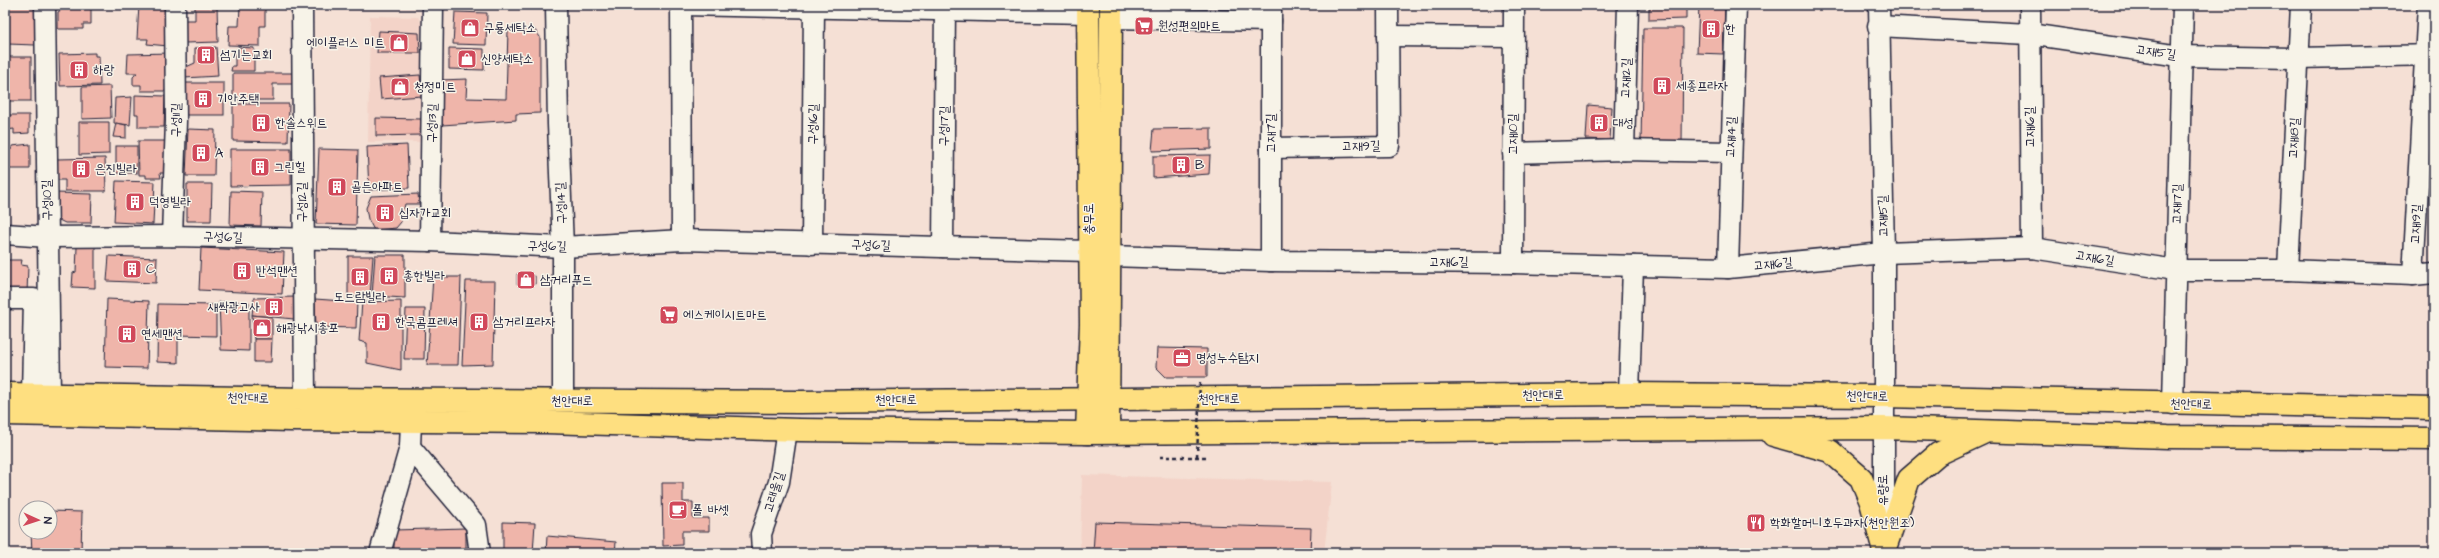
<svg xmlns="http://www.w3.org/2000/svg" width="2439" height="558" font-family="'Architects Daughter','Poor Story',sans-serif">
<rect width="100%" height="100%" fill="#f5e0d5"/>
<filter id="ink" filterUnits="userSpaceOnUse"><feTurbulence type="fractalNoise" baseFrequency=".025" numOctaves="2"/><feDisplacementMap in="SourceGraphic" scale="8" xChannelSelector="R" yChannelSelector="G"/><feConvolveMatrix kernelMatrix="1 2 1 2 8 2 1 2 1" color-interpolation-filters="sRGB"/></filter>
<g filter="url(#ink)">
<g fill="#f3d3c8">
<polygon points="370,16 418,17 427,31 425,142 368,142"/>
<polygon points="1082,475 1332,482 1324,553 1080,553"/>
</g>
<g fill="#efb5aa" stroke="#22223b">
<polygon points="8,5 36,7 35,45 8,44"/>
<polygon points="139,5 168,5 168,46 147,44 148,39 137,39"/>
<polygon points="240,5 265,5 265,26 260,26 260,46 228,45 229,26 239,26"/>
<polygon points="1649,5 1686,5 1686,19 1649,20"/>
<polygon points="1699,5 1725,5 1723,54 1697,53"/>
<polygon points="65,7 91,7 91,24 83,24 83,29 58,29 58,12"/>
<polygon points="195,7 217,7 218,42 185,43 184,20 195,20"/>
<polygon points="455,12 487,13 486,45 453,44"/>
<polygon points="1643,28 1683,28 1682,144 1641,143"/>
<polygon points="534,29 540,37 540,113 516,114 516,120 442,125 440,80 467,79 466,98 506,99 508,30"/>
<polygon points="379,31 419,33 420,53 377,53"/>
<polygon points="216,47 218,76 184,78 184,68 195,63 195,48"/>
<polygon points="238,47 254,48 254,71 231,71 232,66 235,66 235,52 238,52"/>
<polygon points="449,48 484,49 484,70 449,69"/>
<polygon points="95,53 95,56 99,56 100,85 60,86 59,54"/>
<polygon points="170,53 171,91 141,91 141,85 133,85 133,77 137,73 127,73 128,54"/>
<rect x="5" y="57" width="26" height="44"/>
<polygon points="233,73 294,73 294,84 273,84 273,100 233,100"/>
<polygon points="420,75 422,96 381,99 379,78"/>
<rect x="182" y="83" width="42" height="32"/>
<polygon points="110,86 111,118 82,119 82,87"/>
<polygon points="135,95 165,96 164,127 138,127 138,114 135,114"/>
<polygon points="132,97 130,125 114,123 115,98"/>
<polygon points="233,104 289,104 288,142 233,141"/>
<polygon points="1588,105 1612,107 1610,140 1586,139"/>
<polygon points="5,115 29,115 29,133 14,134 14,129 6,130 5,134"/>
<polygon points="376,118 421,119 420,135 376,136"/>
<polygon points="79,122 109,122 109,154 79,155"/>
<polygon points="116,123 126,125 126,138 113,137"/>
<polygon points="1211,128 1211,149 1152,151 1154,129"/>
<polygon points="188,129 215,130 214,176 186,176"/>
<polygon points="138,141 169,141 170,173 160,173 161,178 146,178 146,175 139,175"/>
<polygon points="30,144 30,169 5,169 5,146 6,149 12,149 12,146"/>
<polygon points="407,145 409,188 369,190 367,147"/>
<rect x="116" y="146" width="21" height="27"/>
<polygon points="230,149 291,149 291,185 230,186"/>
<polygon points="319,149 358,150 356,225 316,224"/>
<polygon points="1210,155 1209,174 1153,178 1153,156"/>
<polygon points="105,158 106,191 65,191 65,180 57,180 57,159"/>
<polygon points="116,181 155,182 153,224 114,222"/>
<polygon points="187,184 212,184 211,221 187,221"/>
<polygon points="231,191 262,192 261,226 230,225"/>
<polygon points="55,193 92,194 91,223 65,223 55,218"/>
<polygon points="418,194 419,204 405,204 401,222 396,228 374,230 368,219 366,208 371,196"/>
<polygon points="77,247 95,247 95,288 72,287 73,273 76,272"/>
<polygon points="201,248 284,252 282,294 199,290"/>
<polygon points="375,255 405,255 405,298 372,296"/>
<polygon points="109,256 157,258 156,283 107,281"/>
<polygon points="348,256 373,256 370,297 348,297"/>
<polygon points="5,260 22,260 21,265 28,266 27,293 5,292"/>
<polygon points="517,274 535,276 535,284 517,284"/>
<polygon points="433,277 461,277 458,365 427,365"/>
<polygon points="466,281 495,281 493,364 462,365"/>
<polygon points="295,297 294,319 252,315 254,298"/>
<polygon points="107,299 149,301 147,368 105,367"/>
<polygon points="315,299 357,302 356,328 316,327"/>
<polygon points="401,301 401,370 367,363 367,343 359,341 362,302"/>
<polygon points="219,302 249,302 249,351 221,350"/>
<polygon points="158,304 216,305 216,336 178,335 178,363 157,362"/>
<polygon points="406,309 425,309 424,359 404,359"/>
<polygon points="252,315 272,317 272,339 254,339"/>
<polygon points="254,339 272,339 271,362 254,362"/>
<polygon points="1157,348 1207,349 1207,377 1166,377 1156,367"/>
<polygon points="662,483 683,483 683,502 693,502 693,518 709,518 709,531 682,531 682,545 663,546"/>
<polygon points="50,511 82,512 81,553 32,553 31,532 50,532"/>
<polygon points="503,522 535,523 533,553 503,553"/>
<polygon points="1095,522 1311,528 1310,553 1093,553"/>
<polygon points="466,528 466,553 394,553 394,530"/>
<polygon points="547,536 616,542 615,553 546,553"/>
<polygon points="1365,550 1458,553 1365,553"/>
</g>
<g fill="none" stroke-linecap="round" stroke-linejoin="round">
<g stroke="#22223b" stroke-width="23">
<g id="minor">
<polyline points="45,5 50,395"/>
<polyline points="302,5 305,399"/>
<polyline points="556,5 558,124 563,247 563,401"/>
<polyline points="681,5 682,240"/>
<polyline points="683,5 1088,13"/>
<polyline points="1879,5 1884,253 1884,533"/>
<polyline points="2030,5 2032,248"/>
<polyline points="1111,18 1271,21"/>
<polyline points="1878,26 2029,34 2180,56 2299,58 2434,55"/>
<polyline points="1388,36 1513,37"/>
<polyline points="1271,148 1389,146 1388,5"/>
<polyline points="1624,150 1628,5"/>
<polyline points="1513,153 1624,150 1730,152"/>
<polyline points="5,234 48,237 172,236 430,241 563,247 682,240 1089,251"/>
<polyline points="172,236 176,121 175,5"/>
<polyline points="430,241 433,5"/>
<polyline points="812,244 814,5"/>
<polyline points="943,247 945,5"/>
<polyline points="1109,256 1271,261 1513,263 1728,268 1884,253 2032,248 2176,270 2288,270 2413,275 2434,273"/>
<polyline points="1271,261 1271,5"/>
<polyline points="1513,263 1514,5"/>
<polyline points="1728,268 1736,5"/>
<polyline points="2288,270 2301,5"/>
<polyline points="2413,275 2428,5"/>
<polyline points="5,299 34,299 32,395"/>
<polyline points="1629,394 1633,266"/>
<polyline points="2173,404 2183,5"/>
<polyline points="410,447 476,525 480,553"/>
<polyline points="380,553 410,447 411,422"/>
<polyline points="762,553 761,534 779,482 787,430"/>
</g>
</g>
<g stroke="#22223b" stroke-width="25">
<g id="major">
<polyline points="5,394 305,399 800,402 1629,394 1883,396 2434,408"/>
<polyline points="5,414 291,420 547,422 800,430 1087,433 1883,428 2168,437 2434,439"/>
<polyline points="1108,432 1111,5"/>
<polyline points="1087,433 1091,324 1088,5"/>
<polyline points="1773,435 1830,451 1861,478 1871,502 1884,551"/>
<polyline points="1884,551 1909,479 1938,454 1983,433"/>
</g>
</g>
<polyline stroke="#22223b" stroke-width="2.5" stroke-dasharray="4 3" stroke-linecap="butt" points="1160,457 1208,457"/>
<use href="#minor" stroke="#f7f3e8" stroke-width="20"/>
<use href="#major" stroke="#fedf80" stroke-width="22"/>
<polyline stroke="#22223b" stroke-width="2.5" stroke-dasharray="4 3" stroke-linecap="butt" points="1197,457 1200,380"/>
</g>
</g>
<defs>
<g id="supermarket-square" transform="scale(1)"><rect x="-9" y="-9" width="18" height="18" rx="4" fill="#d1495b" stroke="#f7f3e8"/><path d="M-6-5.5h2.5l.6 2H6L4.5 2H-2.5L-4.4-4H-6ZM-1.5 3.2a1.3 1.3 0 1 0 .1 0ZM3 3.2a1.3 1.3 0 1 0 .1 0Z" fill="#fff"/></g>
<g id="shop-square" transform="scale(1)"><rect x="-9" y="-9" width="18" height="18" rx="4" fill="#d1495b" stroke="#f7f3e8"/><path d="M-5-2.5h2.3a2.7 3.5 0 0 1 5.4 0H5L5.5 6h-11ZM-1.5-2.5h3a1.5 2.3 0 0 0-3 0Z" fill="#fff"/></g>
<g id="building-square" transform="scale(1)"><rect x="-9" y="-9" width="18" height="18" rx="4" fill="#d1495b" stroke="#f7f3e8"/><path d="M-4-6H4V6H1V3H-1V6H-4ZM-2.5-4.3h1.7v1.8h-1.7ZM.8-4.3h1.7v1.8H.8ZM-2.5-1h1.7V.8h-1.7ZM.8-1h1.7V.8H.8Z" fill="#fff"/></g>
<g id="office-square" transform="scale(1)"><rect x="-9" y="-9" width="18" height="18" rx="4" fill="#d1495b" stroke="#f7f3e8"/><path d="M-6-3h4V-5.5h4V-3h4V5H-6ZM-1-4.5V-3h2v-1.5ZM-6 0V1H6V0Z" fill="#fff"/></g>
<g id="cafe-square" transform="scale(1)"><rect x="-9" y="-9" width="18" height="18" rx="4" fill="#d1495b" stroke="#f7f3e8"/><path d="M-5.5-4.5H6V0H3Q3 3.5 0 3.5H-2.5Q-5.5 3.5-5.5 0ZM3-3.2v2h1.7v-2ZM-6 4.5H4V6H-6Z" fill="#fff"/></g>
<g id="restaurant-square" transform="scale(1)"><rect x="-9" y="-9" width="18" height="18" rx="4" fill="#d1495b" stroke="#f7f3e8"/><path d="M-5-6h1v4h1v-4h1v4h1v-4h1v5L-1.5 .5V6h-2V.5L-5-1ZM5-6V6H3V1.5H1.5Q1.5-4 5-6Z" fill="#fff"/></g>
</defs>
<g fill-rule="evenodd">
<use href="#supermarket-square" x="1144" y="26"/>
<use href="#shop-square" x="470" y="28"/>
<use href="#building-square" x="1711" y="29"/>
<use href="#shop-square" x="399" y="43"/>
<use href="#building-square" x="206" y="55"/>
<use href="#shop-square" x="467" y="59"/>
<use href="#building-square" x="79" y="70"/>
<use href="#building-square" x="1662" y="86"/>
<use href="#shop-square" x="400" y="87"/>
<use href="#building-square" x="203" y="99"/>
<use href="#building-square" x="261" y="123"/>
<use href="#building-square" x="1599" y="123"/>
<use href="#building-square" x="201" y="153"/>
<use href="#building-square" x="1181" y="165"/>
<use href="#building-square" x="260" y="167"/>
<use href="#building-square" x="81" y="169"/>
<use href="#building-square" x="337" y="187"/>
<use href="#building-square" x="135" y="202"/>
<use href="#building-square" x="385" y="213"/>
<use href="#building-square" x="132" y="269"/>
<use href="#building-square" x="242" y="271"/>
<use href="#building-square" x="389" y="276"/>
<use href="#building-square" x="360" y="277"/>
<use href="#shop-square" x="526" y="280"/>
<use href="#building-square" x="274" y="307"/>
<use href="#supermarket-square" x="669" y="315"/>
<use href="#building-square" x="381" y="322"/>
<use href="#building-square" x="479" y="322"/>
<use href="#shop-square" x="262" y="328"/>
<use href="#building-square" x="127" y="334"/>
<use href="#office-square" x="1182" y="358"/>
<use href="#cafe-square" x="678" y="510"/>
<use href="#restaurant-square" x="1756" y="523"/>
</g>
<g text-anchor="middle" dominant-baseline="central" stroke-width="3" stroke-linejoin="round" paint-order="stroke">
<g font-size="13" fill="#22223b" stroke="#f7f3e8" text-anchor="start">
<text x="1158" y="26">원성편의마트</text>
<text x="484" y="28">구룡세탁소</text>
<text x="1725" y="29">한</text>
<text x="385" y="43" text-anchor="end">에이플러스 미트</text>
<text x="220" y="55">섬기는교회</text>
<text x="481" y="59">신양세탁소</text>
<text x="93" y="70">하랑</text>
<text x="1676" y="86">세종프라자</text>
<text x="414" y="87">청정미트</text>
<text x="217" y="99">기안주택</text>
<text x="275" y="123">한솔스위트</text>
<text x="1613" y="123">대성</text>
<text x="215" y="153">A</text>
<text x="1195" y="165">B</text>
<text x="274" y="167">그린힐</text>
<text x="95" y="169">은진빌라</text>
<text x="351" y="187">골든아파트</text>
<text x="149" y="202">덕영빌라</text>
<text x="399" y="213">십자가교회</text>
<text x="146" y="269">C</text>
<text x="256" y="271">반석맨션</text>
<text x="403" y="276">총한빌라</text>
<text x="540" y="280">삼거리푸드</text>
<text x="360" y="297" text-anchor="middle">도드람빌라</text>
<text x="260" y="307" text-anchor="end">새싹광고사</text>
<text x="683" y="315">에스케이시트마트</text>
<text x="395" y="322">한국콤프레셔</text>
<text x="493" y="322">삼거리프라자</text>
<text x="276" y="328">해광낚시총포</text>
<text x="141" y="334">연세맨션</text>
<text x="1196" y="358">명성누수탐지</text>
<text x="692" y="510">폴 바셋</text>
<text x="1770" y="523">학화할머니호두과자(천안원조)</text>
</g>
<g font-size="13" fill="#22223b" stroke="#f7f3e8">
<text transform="translate(2156 52) rotate(8)">고재5길</text>
<text transform="translate(1626 78) rotate(-88)">고재12길</text>
<text transform="translate(176 120) rotate(-89)">구성11길</text>
<text transform="translate(432 123) rotate(-89)">구성13길</text>
<text transform="translate(813 124) rotate(-89)">구성16길</text>
<text transform="translate(944 126) rotate(-89)">구성17길</text>
<text transform="translate(2030 127) rotate(-91)">고재16길</text>
<text transform="translate(1271 133) rotate(-90)">고재7길</text>
<text transform="translate(1513 134) rotate(-90)">고재10길</text>
<text transform="translate(1731 137) rotate(-88)">고재14길</text>
<text transform="translate(2294 138) rotate(-87)">고재18길</text>
<text transform="translate(1361 146) rotate(-1)">고재9길</text>
<text transform="translate(47 200) rotate(-91)">구성10길</text>
<text transform="translate(302 202) rotate(-90)">구성12길</text>
<text transform="translate(561 203) rotate(-93)">구성14길</text>
<text transform="translate(2177 204) rotate(-89)">고재17길</text>
<text transform="translate(1883 216) rotate(-92)">고재15길</text>
<text transform="translate(1089 219) rotate(-90)">충무로</text>
<text transform="translate(2416 224) rotate(-87)">고재19길</text>
<text transform="translate(223 237) rotate(2)">구성6길</text>
<text transform="translate(871 245) rotate(2)">구성6길</text>
<text transform="translate(547 246) rotate(1)">구성6길</text>
<text transform="translate(2095 258) rotate(9)">고재6길</text>
<text x="1449" y="262">고재6길</text>
<text transform="translate(1773 264) rotate(-6)">고재6길</text>
<text transform="translate(1543 395) rotate(-1)">천안대로</text>
<text transform="translate(1867 396) rotate(1)">천안대로</text>
<text transform="translate(248 398) rotate(1)">천안대로</text>
<text transform="translate(1219 399) rotate(-1)">천안대로</text>
<text transform="translate(896 400) rotate(-1)">천안대로</text>
<text x="572" y="401">천안대로</text>
<text transform="translate(2191 404) rotate(1)">천안대로</text>
<text transform="translate(1883 490) rotate(-90)">유량로</text>
<text transform="translate(774 492) rotate(-73)">고래울길</text>
</g>
</g>
<rect width="2439" height="558" fill="none" stroke="#f7f3e8" stroke-width="20"/>
<rect x="10" y="10" width="2419" height="538" fill="none" stroke="#22223b" stroke-width="1.5" filter="url(#ink)"/>
<g transform="translate(38 520) rotate(93)"><circle r="19" fill="#f7f3e8" stroke="#a29fa3"/>
<path d="M0-3L7 15L0 10L-7 15Z" fill="#d1495b"/>
<text y="-6" font-size="11" font-weight="bold" text-anchor="middle" fill="#22223b">N</text>
</g>
</svg>
